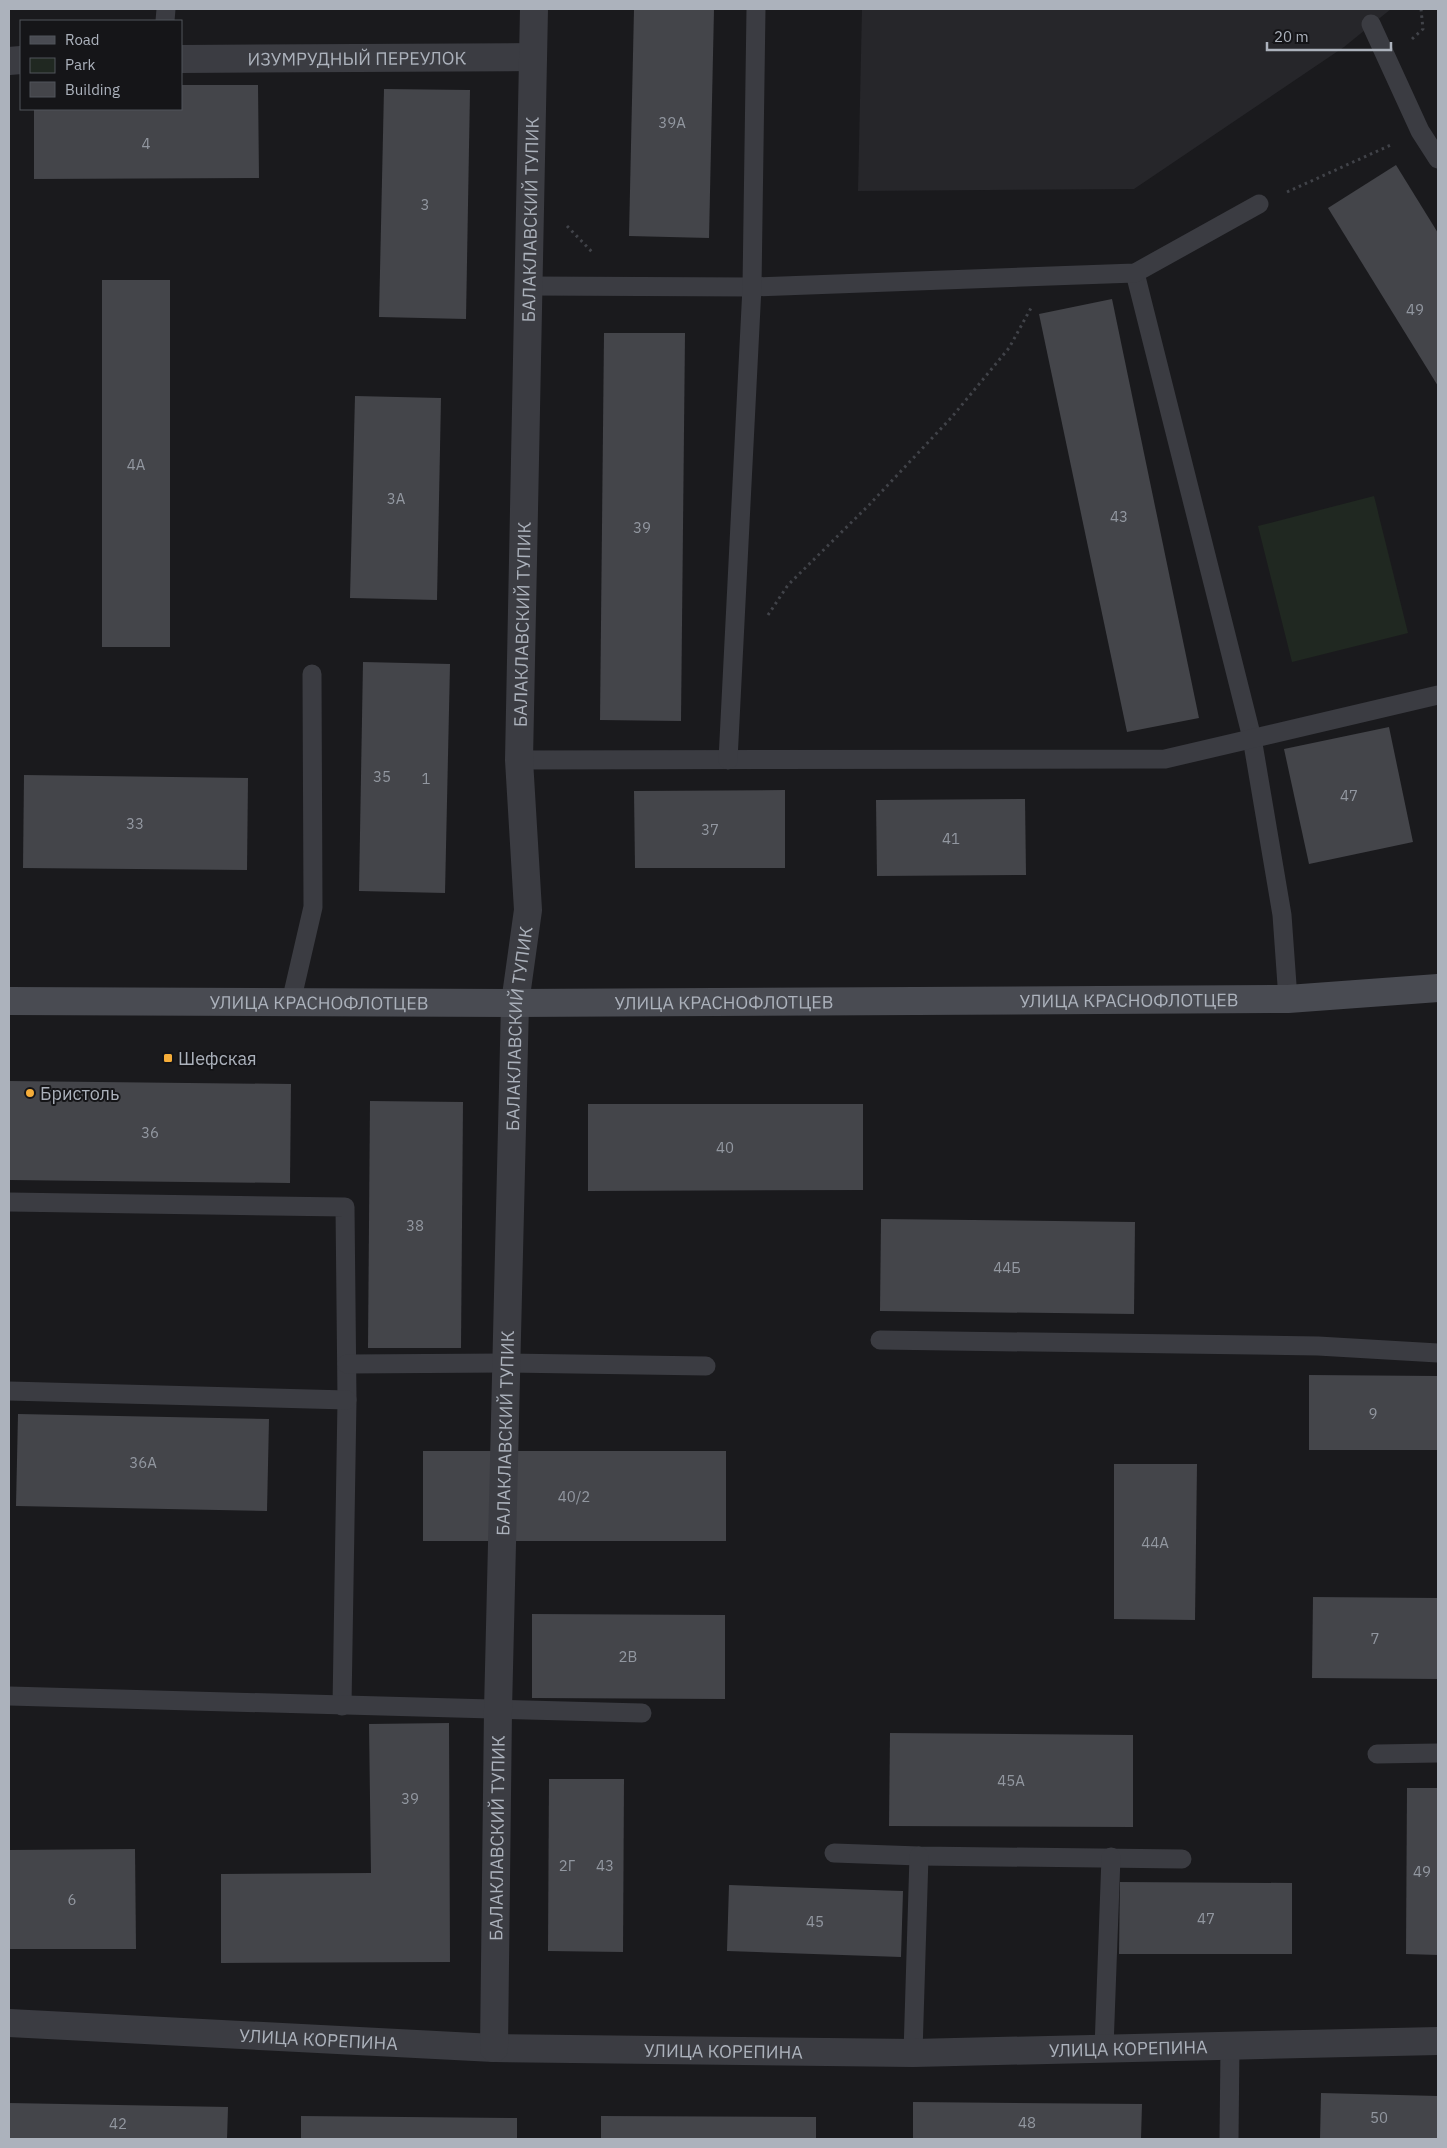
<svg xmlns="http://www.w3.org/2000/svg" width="1447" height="2148" font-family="'IBM Plex Sans',sans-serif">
<rect width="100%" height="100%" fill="#1a1a1d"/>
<polygon fill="#26262a" points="862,9 1391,9 1344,47 1134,189 858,191"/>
<polygon fill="#202821" points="1374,496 1408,633 1292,662 1258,526"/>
<g fill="#44454a">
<polygon points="634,9 714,9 709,238 629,236"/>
<polygon points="181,85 258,85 259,178 34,179 34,109 181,109"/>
<polygon points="384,89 470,90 466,319 379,317"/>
<polygon points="1396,165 1438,233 1438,386 1328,208"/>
<rect x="102" y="280" width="68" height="367"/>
<polygon points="1112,299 1199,718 1127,732 1039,314"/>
<polygon points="604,333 685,333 681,721 600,720"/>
<polygon points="355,396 441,398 437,600 350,598"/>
<polygon points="363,662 450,664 445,893 359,891"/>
<polygon points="1389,727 1413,842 1309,864 1284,749"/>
<polygon points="24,775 248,778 247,870 23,868"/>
<polygon points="785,790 785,868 635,868 634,791"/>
<polygon points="1025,799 1026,875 877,876 876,800"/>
<polygon points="9,1081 291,1084 290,1183 9,1180"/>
<polygon points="370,1101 463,1102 461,1348 368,1348"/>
<polygon points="588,1104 863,1104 863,1190 588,1191"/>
<polygon points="881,1219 1135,1222 1134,1314 880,1311"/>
<polygon points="1309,1375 1438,1376 1438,1450 1309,1450"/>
<polygon points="18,1414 269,1419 267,1511 16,1506"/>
<rect x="423" y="1451" width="303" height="90"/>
<polygon points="1114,1464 1197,1464 1195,1620 1114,1619"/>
<polygon points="1313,1597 1438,1598 1438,1679 1312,1678"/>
<polygon points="532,1614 725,1615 725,1699 532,1698"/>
<polygon points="449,1723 450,1962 221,1963 221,1874 371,1873 369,1724"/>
<polygon points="890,1733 1133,1735 1133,1827 889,1826"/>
<polygon points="549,1779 624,1779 623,1952 548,1951"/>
<polygon points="1407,1788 1438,1788 1438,1955 1406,1954"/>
<polygon points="135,1849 136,1949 9,1949 9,1850"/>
<polygon points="1120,1882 1292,1883 1292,1954 1119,1954"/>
<polygon points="729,1885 903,1891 901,1957 727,1951"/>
<polygon points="1321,2093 1438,2096 1438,2139 1320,2139"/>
<polygon points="913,2102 1142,2104 1141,2139 913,2139"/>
<polygon points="9,2103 228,2107 227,2139 9,2139"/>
<polygon points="301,2116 517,2118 517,2139 301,2139"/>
<polygon points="601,2116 816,2117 816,2139 601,2139"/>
</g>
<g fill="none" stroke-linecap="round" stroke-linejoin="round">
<g stroke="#414349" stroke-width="3" stroke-dasharray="2.5 4" stroke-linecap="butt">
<polyline points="1412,39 1423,29 1421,9"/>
<polyline points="1287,192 1393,144"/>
<polyline points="567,226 594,254"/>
<polyline points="768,615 788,585 869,505 951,418 1009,348 1031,308"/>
</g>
<g stroke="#3b3c42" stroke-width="19">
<polyline points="165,21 166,9"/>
<polyline points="1371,24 1420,131 1438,159"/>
<polyline points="1135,273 1252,738 1282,915 1288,999"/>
<polyline points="529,286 752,287 1135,273 1259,204"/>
<polyline points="519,760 1165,759 1438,695"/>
<polyline points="728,760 752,287 756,9"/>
<polyline points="291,1002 313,907 312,674"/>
<polyline points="9,1202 345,1207 347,1400 342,1706"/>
<polyline points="880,1340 1318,1346 1438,1353"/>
<polyline points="347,1364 506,1363 706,1366"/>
<polyline points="9,1391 347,1400"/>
<polyline points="9,1696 642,1713"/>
<polyline points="1377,1754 1438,1753"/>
<polyline points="834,1853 919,1856 1182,1859"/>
<polyline points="1104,2048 1111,1857"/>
<polyline points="913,2053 919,1856"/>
<polyline points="1229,2139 1230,2046"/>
</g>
<g stroke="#3b3c42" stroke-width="28">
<path id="s1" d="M 181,59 L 533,57"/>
<polyline points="9,61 21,60"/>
<path id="s2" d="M 9,2023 L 494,2048 L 913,2053 L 1438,2041"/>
<path id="s3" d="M 494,2048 L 498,1710 L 515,1003 L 528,910 L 519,760 L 534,9"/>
</g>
<path stroke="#494b52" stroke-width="28" id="s4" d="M 9,1001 L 515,1003 L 1288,999 L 1438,988"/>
</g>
<g fill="#f6ad39" stroke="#151518" stroke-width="2">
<rect x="163" y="1053" width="10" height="10" rx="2.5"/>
<circle cx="30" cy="1093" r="5"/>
</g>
<g text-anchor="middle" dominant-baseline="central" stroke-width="4" stroke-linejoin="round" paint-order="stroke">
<g font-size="15" fill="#9297a0">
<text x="672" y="122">39А</text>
<text x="146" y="143">4</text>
<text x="425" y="204">3</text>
<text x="1415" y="309">49</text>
<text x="136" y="464">4А</text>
<text x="396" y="498">3А</text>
<text x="1119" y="516">43</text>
<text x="642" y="527">39</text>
<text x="382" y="776">35</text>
<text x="426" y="778">1</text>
<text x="1349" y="795">47</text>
<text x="135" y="823">33</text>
<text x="710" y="829">37</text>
<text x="951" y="838">41</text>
<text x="150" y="1132">36</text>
<text x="725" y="1147">40</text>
<text x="415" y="1225">38</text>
<text x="1007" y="1267">44Б</text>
<text x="1373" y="1413">9</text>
<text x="143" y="1462">36А</text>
<text x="574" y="1496">40/2</text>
<text x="1155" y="1542">44А</text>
<text x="1375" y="1638">7</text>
<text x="628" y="1656">2В</text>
<text x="1011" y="1780">45А</text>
<text x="410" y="1798">39</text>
<text x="567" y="1865">2Г</text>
<text x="605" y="1865">43</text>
<text x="1422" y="1871">49</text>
<text x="72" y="1899">6</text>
<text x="1206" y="1918">47</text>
<text x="815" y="1921">45</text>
<text x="1379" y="2117">50</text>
<text x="1027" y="2122">48</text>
<text x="118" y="2123">42</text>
</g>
<g font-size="18" fill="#acb2bc" stroke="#151518">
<text stroke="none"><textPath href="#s1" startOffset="176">ИЗУМРУДНЫЙ ПЕРЕУЛОК</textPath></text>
<text stroke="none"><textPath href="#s3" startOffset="1830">БАЛАКЛАВСКИЙ ТУПИК</textPath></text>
<text stroke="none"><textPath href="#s3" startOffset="1425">БАЛАКЛАВСКИЙ ТУПИК</textPath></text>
<text stroke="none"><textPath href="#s4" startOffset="1120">УЛИЦА КРАСНОФЛОТЦЕВ</textPath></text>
<text stroke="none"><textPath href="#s4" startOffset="310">УЛИЦА КРАСНОФЛОТЦЕВ</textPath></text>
<text stroke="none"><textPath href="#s4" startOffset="715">УЛИЦА КРАСНОФЛОТЦЕВ</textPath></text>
<text stroke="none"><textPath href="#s3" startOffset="1020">БАЛАКЛАВСКИЙ ТУПИК</textPath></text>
<text stroke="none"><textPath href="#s3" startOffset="615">БАЛАКЛАВСКИЙ ТУПИК</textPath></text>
<text stroke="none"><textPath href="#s3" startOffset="210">БАЛАКЛАВСКИЙ ТУПИК</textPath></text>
<text stroke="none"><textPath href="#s2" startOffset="310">УЛИЦА КОРЕПИНА</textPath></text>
<text stroke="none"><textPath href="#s2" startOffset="1120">УЛИЦА КОРЕПИНА</textPath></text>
<text stroke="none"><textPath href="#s2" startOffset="715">УЛИЦА КОРЕПИНА</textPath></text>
</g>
<g font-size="18" fill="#acb2bc" stroke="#151518" text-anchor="start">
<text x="178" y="1058">Шефская</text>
<text x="40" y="1093">Бристоль</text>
</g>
</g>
<rect width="1447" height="2148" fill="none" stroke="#acb2bc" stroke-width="20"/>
<rect x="20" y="20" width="162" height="90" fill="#151518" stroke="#51545a"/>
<rect x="30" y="36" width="25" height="8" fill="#494b52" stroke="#51545a"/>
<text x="65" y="45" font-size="15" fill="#acb2bc">Road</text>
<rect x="30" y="58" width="25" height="15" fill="#202821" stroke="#51545a"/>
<text x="65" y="70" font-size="15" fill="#acb2bc">Park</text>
<rect x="30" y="82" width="25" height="15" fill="#44454a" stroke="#51545a"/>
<text x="65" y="95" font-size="15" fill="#acb2bc">Building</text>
<path d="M1267 42v8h124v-8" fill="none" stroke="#acb2bc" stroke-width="2.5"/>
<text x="1274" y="42" font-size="15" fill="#acb2bc" stroke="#151518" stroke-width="4" paint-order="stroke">20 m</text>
</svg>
